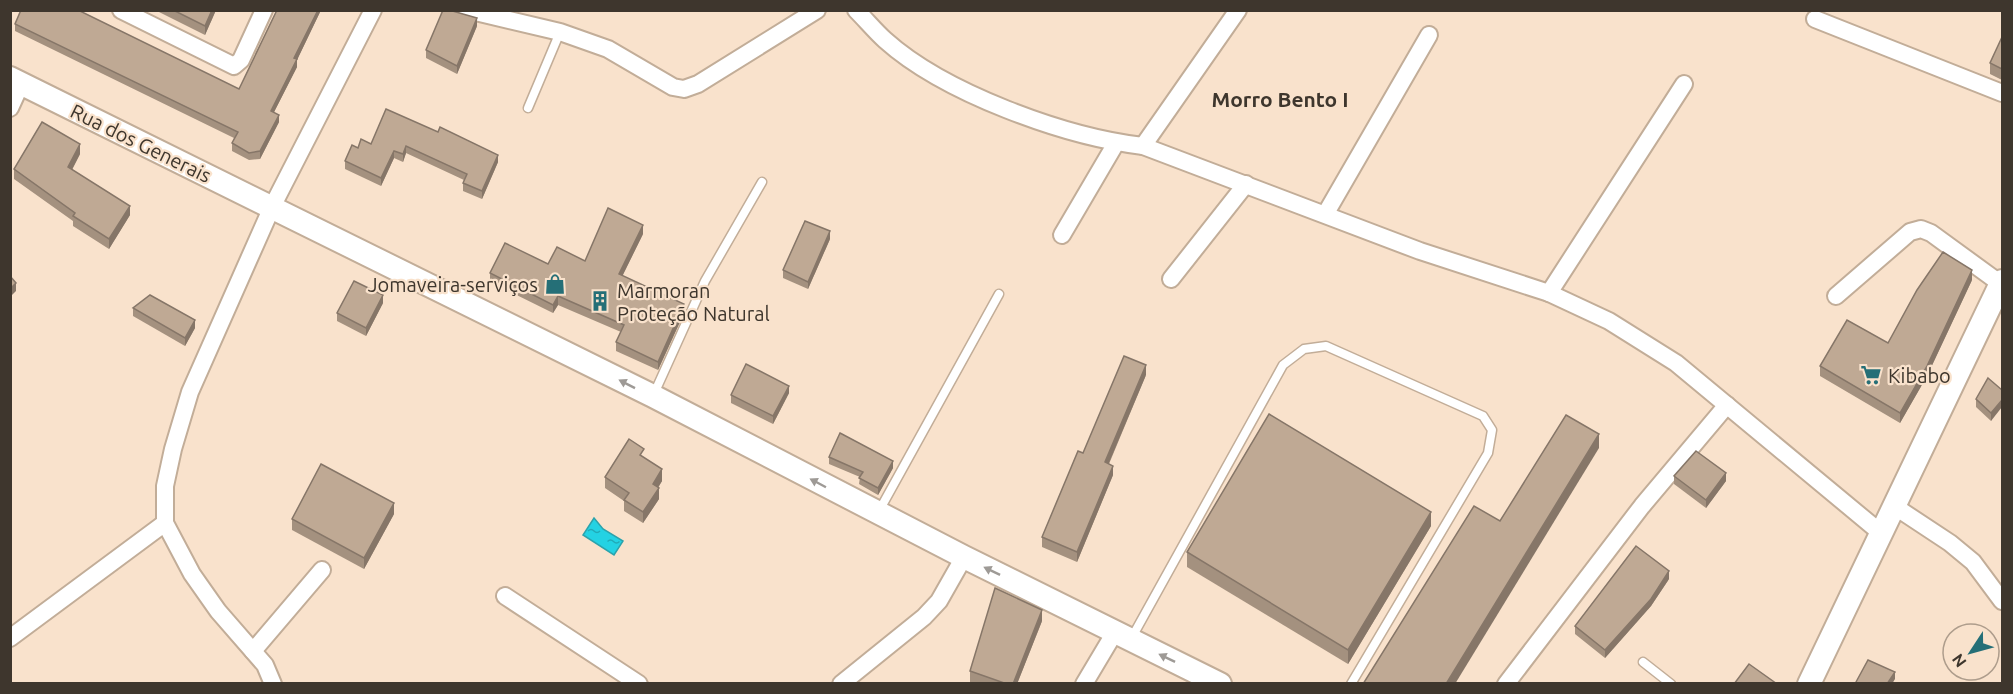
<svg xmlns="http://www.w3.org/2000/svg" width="2013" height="694" font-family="Ubuntu,sans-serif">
<defs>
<pattern id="water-ripples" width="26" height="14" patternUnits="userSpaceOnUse" patternTransform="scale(1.5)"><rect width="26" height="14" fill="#24d2e3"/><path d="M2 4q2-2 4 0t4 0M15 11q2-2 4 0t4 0" fill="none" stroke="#21abb8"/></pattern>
</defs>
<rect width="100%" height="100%" fill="#f9e2cc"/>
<polygon fill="url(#water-ripples)" stroke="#2ca3ac" stroke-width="1.5" points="594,518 603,529 623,541 614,555 583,535"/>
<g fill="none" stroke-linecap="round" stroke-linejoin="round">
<g stroke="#c2ad98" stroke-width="11">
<g id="lane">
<polyline points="528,108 560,32"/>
<polyline points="653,396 705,281 762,182"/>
<polyline points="879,511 999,294"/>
<polyline points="1131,639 1283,365 1304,349 1326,346 1483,416 1492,430 1488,453 1351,684"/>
<polyline points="1643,662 1671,684"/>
</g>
</g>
<g stroke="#c2ad98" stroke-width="20">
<g id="street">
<polyline points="121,10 234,66 241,60 264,10"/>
<polyline points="467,10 560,32 608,49 673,87 684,89 698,84 817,10"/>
<path d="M 856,10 C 866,20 875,31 885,40 C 944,93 1065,137 1143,146 L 1420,251 L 1549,293 L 1609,321 L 1676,363 L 1881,533"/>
<polyline points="1815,19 2002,93"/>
<polyline points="10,108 21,84"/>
<polyline points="1143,146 1238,10"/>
<polyline points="1326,213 1429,35"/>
<polyline points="1062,235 1116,143"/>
<polyline points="1171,279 1246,184"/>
<polyline points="1549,293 1684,84"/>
<polyline points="1836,296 1910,232 1921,229 1931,233 2001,284"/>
<polyline points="1894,506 1950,543 1973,562 2002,601"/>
<polyline points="505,596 639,684"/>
<polyline points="10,638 165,523"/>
<polyline points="253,651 322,570"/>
<polyline points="273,684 265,665 218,611 192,574 165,523 165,486 173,449 190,392 272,207 373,10"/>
<polyline points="841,684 924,617 939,601 964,557"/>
<polyline points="1084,684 1115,632"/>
<polyline points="1506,684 1642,506 1727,405"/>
</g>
</g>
<g stroke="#c2ad98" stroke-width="26">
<g id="secondary">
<polyline points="10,78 653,396 964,557 1220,684"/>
<polyline points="1809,684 2002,281"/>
</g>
</g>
<use href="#lane" stroke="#fff" stroke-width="8"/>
<use href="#street" stroke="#fff" stroke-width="16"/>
<use href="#secondary" stroke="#fff" stroke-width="22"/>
</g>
<g fill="#a4917f">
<polygon points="155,10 216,10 205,35"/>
<polygon points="277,10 321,10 297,60 297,67 274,112 279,122 260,159 249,160 232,151 232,143 234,138 15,31 15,24 239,89"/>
<polygon points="477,26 457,74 426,58 426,50"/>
<polygon points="2002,37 2002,80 1990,74 1990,63"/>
<polygon points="386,109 498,162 482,199 463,191 463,183 464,180 406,153 403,162 394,158 381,186 345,169 345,161 358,148 371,144"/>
<polygon points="80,154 72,170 130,215 109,249 73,226 73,221 14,179 14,169"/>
<polygon points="643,234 622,276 684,313 658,370 616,351 616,342 621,332 558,305 553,313 490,282 490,273 548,264 585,261"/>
<polygon points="830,239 808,289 783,278 783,270"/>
<polygon points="1972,280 1927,376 1900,423 1820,376 1820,366 1888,343"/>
<polygon points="383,303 366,336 337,321 337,313"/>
<polygon points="133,308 195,328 185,346 133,316"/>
<polygon points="1146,375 1109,464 1113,475 1077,562 1042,547 1042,537 1083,453"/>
<polygon points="2002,390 1991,421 1976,407 1976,399"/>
<polygon points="789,393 773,424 731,403 731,395"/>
<polygon points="829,457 893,468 878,495 859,484 860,477 829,464"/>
<polygon points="644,458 662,481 658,488 659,499 643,523 624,511 624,501 605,488 605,477"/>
<polygon points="1674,476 1726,481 1706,508 1674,484"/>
<polygon points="394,514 364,569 292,530 292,519"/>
<polygon points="1431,526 1348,664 1187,567 1187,552"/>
<polygon points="1669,579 1651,606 1605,658 1575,634 1575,626"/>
<polygon points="1042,621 1017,684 974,684 970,682 970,671"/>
</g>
<g fill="#867668">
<polygon points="212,10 216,10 205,35 205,26"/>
<polygon points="318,10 321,10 297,60 297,67 271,118 271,111 294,58"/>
<polygon points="477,18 477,26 457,74 457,66"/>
<polygon points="279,115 279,122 260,159 260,151"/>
<polygon points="80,144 80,154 68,177 68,167"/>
<polygon points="406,146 406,153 403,162 403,154"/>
<polygon points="394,151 394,158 381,186 381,178"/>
<polygon points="498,155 498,162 482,199 482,191"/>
<polygon points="130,206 130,215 109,249 109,239"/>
<polygon points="643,225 643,234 619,283 619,274"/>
<polygon points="830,231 830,239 808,289 808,282"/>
<polygon points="1972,270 1972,280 1927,376 1900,423 1900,413"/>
<polygon points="16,283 16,291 10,297 10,289"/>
<polygon points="383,295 383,303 366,336 366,328"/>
<polygon points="558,296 558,305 553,313 553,305"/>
<polygon points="684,304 684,313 658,370 658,362"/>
<polygon points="195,320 195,328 185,346 185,338"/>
<polygon points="1146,365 1146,375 1105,472 1105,462"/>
<polygon points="789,386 789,393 773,424 773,416"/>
<polygon points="2002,400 2002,407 1991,421 1991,413"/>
<polygon points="1599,434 1599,448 1455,684 1446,684"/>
<polygon points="893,461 893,468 878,495 878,488"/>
<polygon points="1113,466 1113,475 1077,562 1077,552"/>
<polygon points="662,469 662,481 653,495 653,484"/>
<polygon points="1726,473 1726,481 1706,508 1706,500"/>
<polygon points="659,488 659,499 643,523 643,512"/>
<polygon points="394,503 394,514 364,569 364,558"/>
<polygon points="1431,512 1431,526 1348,664 1348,650"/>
<polygon points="1669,571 1669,579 1651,606 1605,658 1605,650"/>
<polygon points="1042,610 1042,621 1017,684 1013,684"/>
<polygon points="1895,672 1895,679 1892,684 1887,684"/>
</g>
<g fill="#bfa994" stroke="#867668" stroke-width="1.5">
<polygon points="21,10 78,10 239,89 277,10 318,10 294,58 297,59 271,111 279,115 260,151 249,153 232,143 238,132 15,24"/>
<polygon points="173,10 212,10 205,26"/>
<polygon points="443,10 449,10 477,18 457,66 426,50"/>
<polygon points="2002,37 2002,69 1990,63"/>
<polygon points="386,109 438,132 440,127 498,155 482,191 463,183 467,174 406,146 403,154 394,151 381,178 345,161 352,145 358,148 361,139 371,144"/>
<polygon points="42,122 80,144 68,167 130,206 109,239 73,216 75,213 14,169"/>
<polygon points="608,208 643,225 619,274 684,304 658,362 616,342 624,325 558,296 553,305 490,273 505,243 548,264 557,247 585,261"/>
<polygon points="805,221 830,231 808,282 783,270"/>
<polygon points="1943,252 1972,270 1927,366 1900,413 1820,366 1847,320 1888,343 1917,290"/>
<polygon points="10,276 16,283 10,289"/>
<polygon points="354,281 383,295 366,328 337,313"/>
<polygon points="150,295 195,320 185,338 133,308"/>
<polygon points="1124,356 1146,365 1105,462 1113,466 1077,552 1042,537 1078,451 1083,453"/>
<polygon points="746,364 789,386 773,416 731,395"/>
<polygon points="1988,378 2002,390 2002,400 1991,413 1976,399"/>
<polygon points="1269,414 1431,512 1348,650 1187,552"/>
<polygon points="1566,415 1599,434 1446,684 1363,684 1474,506 1500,521"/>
<polygon points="840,433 893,461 878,488 859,478 863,472 829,457"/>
<polygon points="629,439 644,449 640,455 662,469 653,484 659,488 643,512 624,500 629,493 605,477"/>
<polygon points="1696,451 1726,473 1706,500 1674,476"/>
<polygon points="321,464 394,503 364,558 292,519"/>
<polygon points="1636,546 1669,571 1651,599 1605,650 1575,626"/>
<polygon points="995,588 1042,610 1013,684 1007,684 970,671"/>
<polygon points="1868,660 1895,672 1887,684 1858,684 1856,682"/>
<polygon points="1749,664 1777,684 1734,684"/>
</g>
<defs><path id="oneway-solid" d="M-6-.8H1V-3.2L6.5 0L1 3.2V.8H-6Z" transform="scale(1.5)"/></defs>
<g fill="#9e9a96">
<use href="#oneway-solid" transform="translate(627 384) rotate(-153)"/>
<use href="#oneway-solid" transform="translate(818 483) rotate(-152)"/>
<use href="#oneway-solid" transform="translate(992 571) rotate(-154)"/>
<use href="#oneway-solid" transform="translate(1167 658) rotate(-154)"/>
</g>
<defs>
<g id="shop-bare" transform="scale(1.62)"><path d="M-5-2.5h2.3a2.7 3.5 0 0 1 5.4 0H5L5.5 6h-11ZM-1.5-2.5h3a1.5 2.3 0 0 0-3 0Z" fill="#256f77" stroke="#f9e2cc" stroke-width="2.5" paint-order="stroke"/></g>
<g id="building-bare" transform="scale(1.62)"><path d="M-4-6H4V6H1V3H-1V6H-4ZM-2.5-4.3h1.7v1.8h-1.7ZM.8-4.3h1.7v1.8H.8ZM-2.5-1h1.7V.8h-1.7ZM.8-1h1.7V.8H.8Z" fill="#256f77" stroke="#f9e2cc" stroke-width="2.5" paint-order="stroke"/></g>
<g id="supermarket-bare" transform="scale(1.62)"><path d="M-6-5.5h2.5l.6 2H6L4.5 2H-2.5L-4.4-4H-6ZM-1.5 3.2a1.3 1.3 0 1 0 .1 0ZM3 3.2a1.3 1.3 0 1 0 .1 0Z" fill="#256f77" stroke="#f9e2cc" stroke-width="2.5" paint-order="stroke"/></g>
</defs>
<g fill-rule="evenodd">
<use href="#shop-bare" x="555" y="284"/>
<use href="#building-bare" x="600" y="301"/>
<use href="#supermarket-bare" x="1871" y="375"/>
</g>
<g text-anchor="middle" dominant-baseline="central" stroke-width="4.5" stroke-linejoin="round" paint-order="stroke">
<g font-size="20" fill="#3e362d" stroke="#f9e2cc">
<text transform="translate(141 143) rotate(26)">Rua dos Generais</text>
</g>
<g font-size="20" fill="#3e362d" stroke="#f9e2cc" text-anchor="start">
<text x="538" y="284" text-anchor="end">Jomaveira-serviços</text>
<text x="617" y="290">Marmoran<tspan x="617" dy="23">Proteção Natural</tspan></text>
<text x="1888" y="375">Kibabo</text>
</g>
<g font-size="21" font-weight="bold" fill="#3e362d" stroke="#f9e2cc">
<text x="1280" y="99">Morro Bento I</text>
</g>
</g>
<rect width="2013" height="694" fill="none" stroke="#3e362d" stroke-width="24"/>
<g transform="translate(1971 652) rotate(234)"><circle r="28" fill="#f9e2cc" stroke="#ae9d8c" stroke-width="1.5"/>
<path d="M0-4.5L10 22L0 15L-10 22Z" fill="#256f77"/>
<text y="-9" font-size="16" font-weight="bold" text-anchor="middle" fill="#3e362d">N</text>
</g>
</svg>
